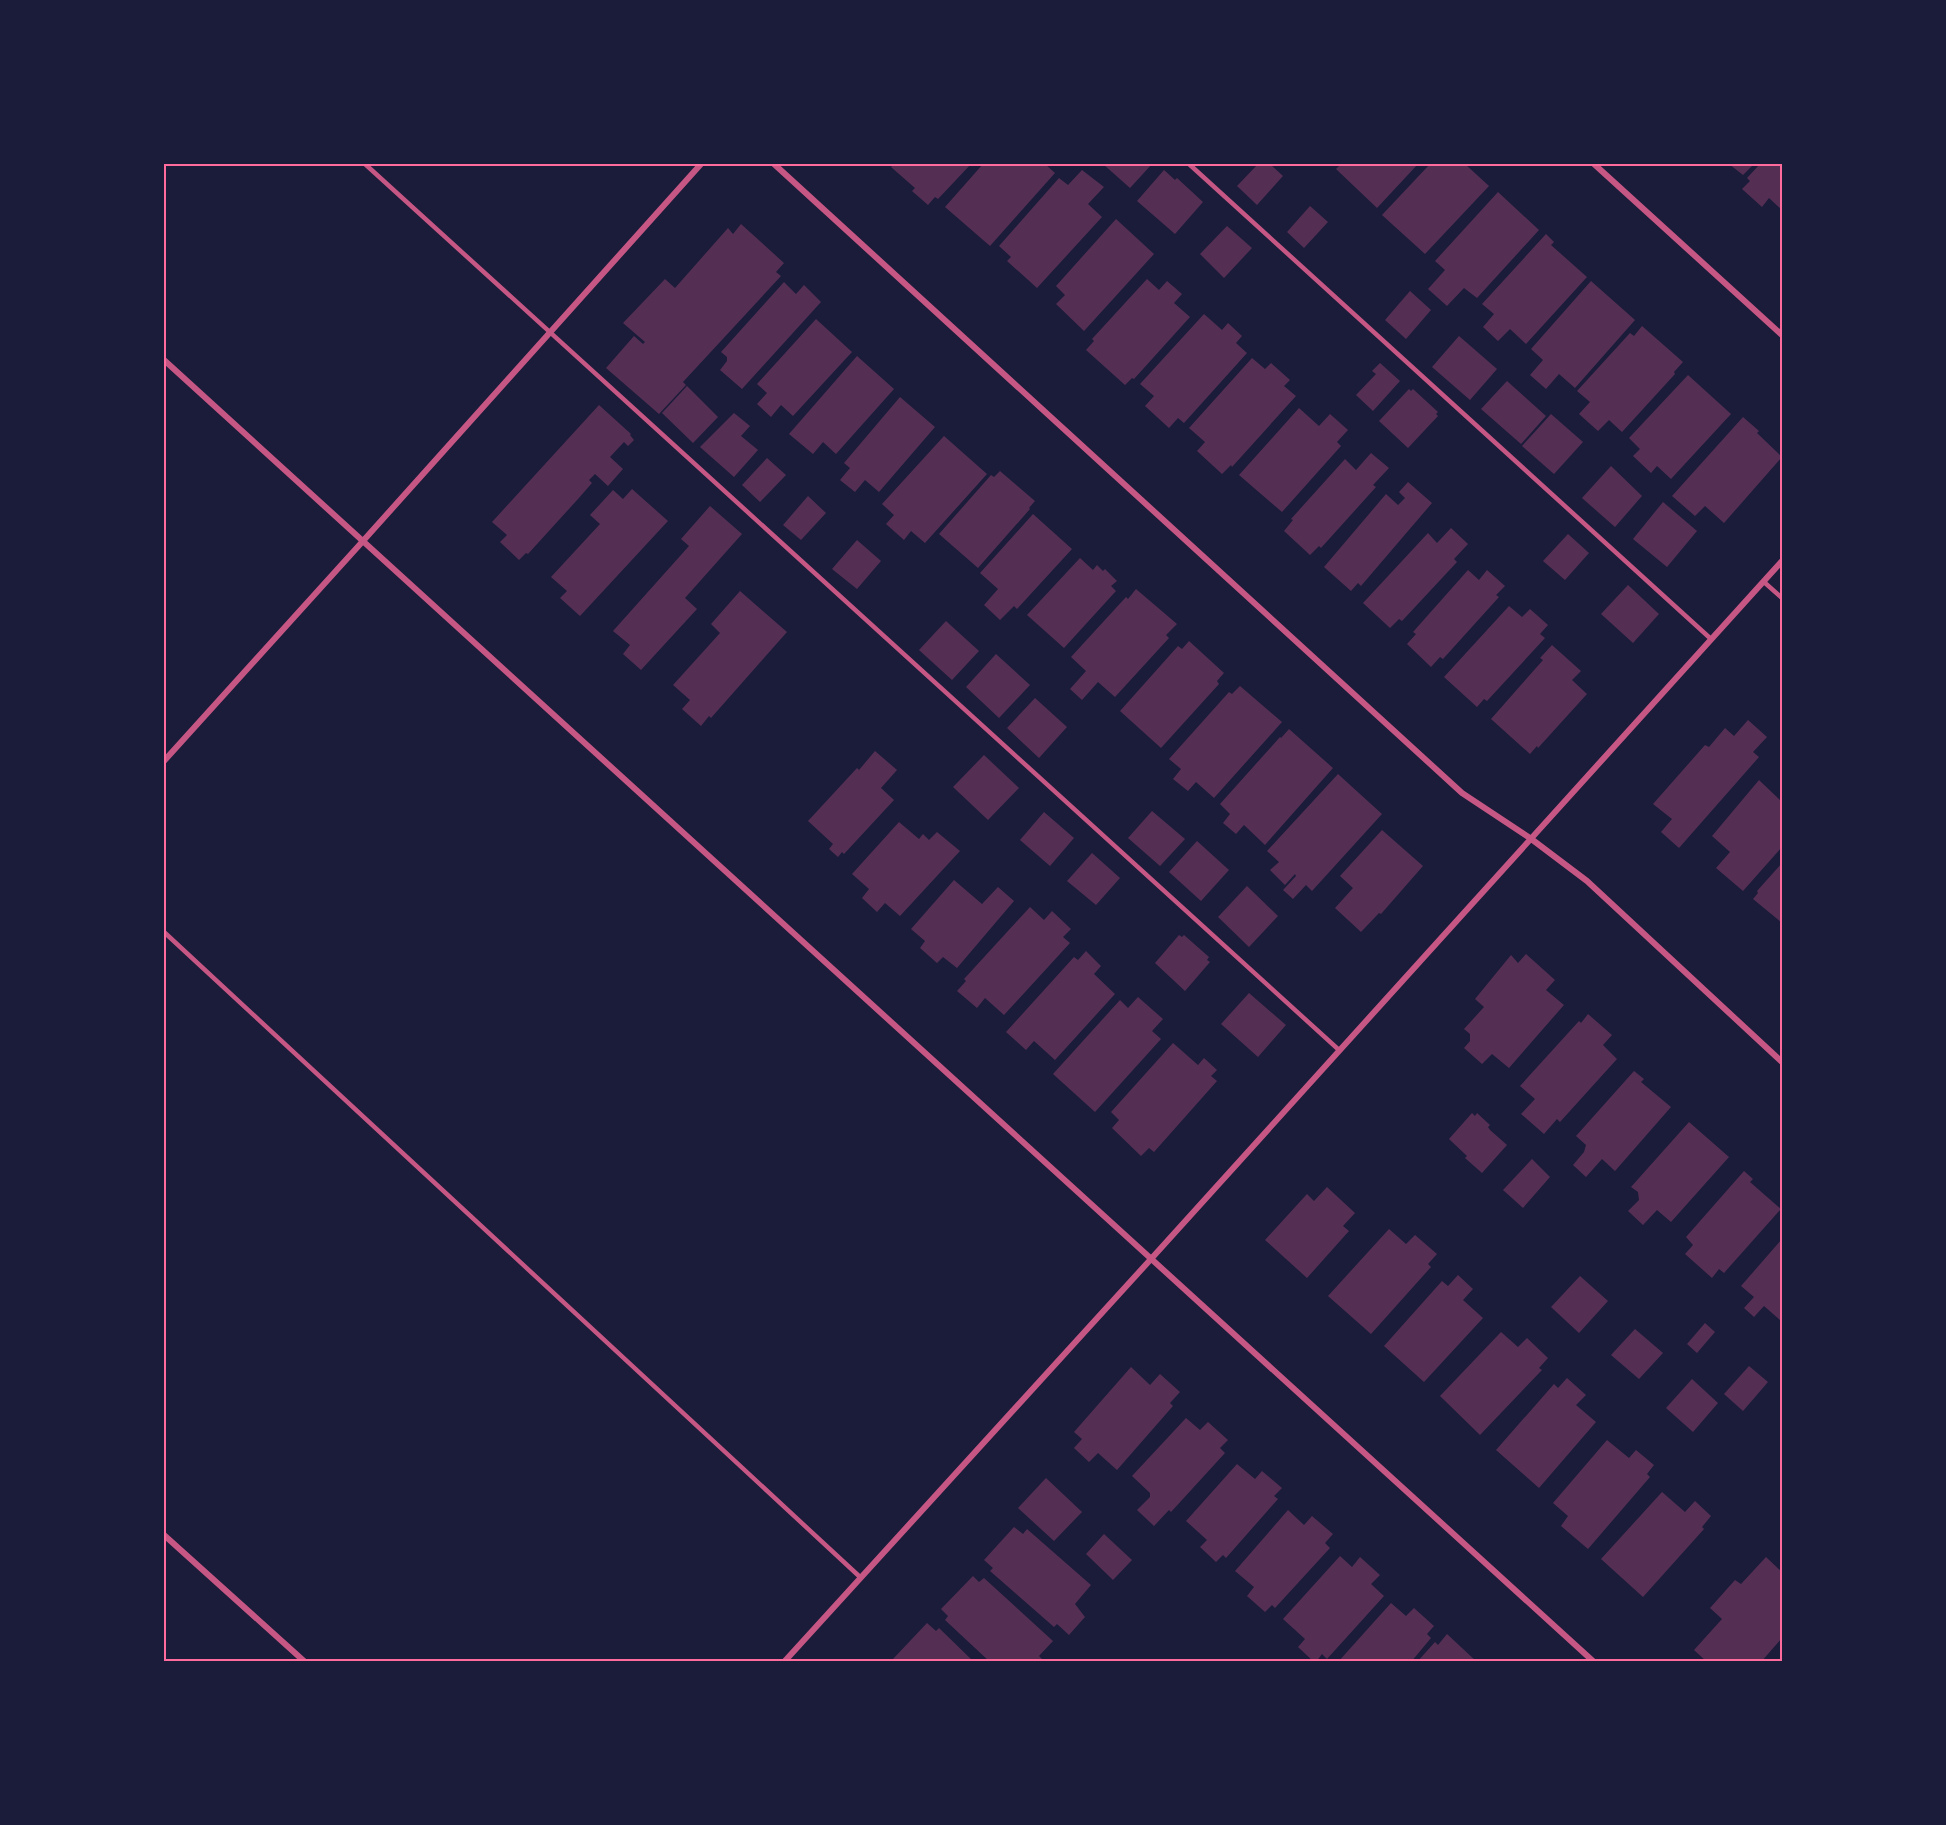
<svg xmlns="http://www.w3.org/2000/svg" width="1946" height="1825" font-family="Figtree,sans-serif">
<rect width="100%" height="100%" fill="#1b1b3a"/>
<g fill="#542f53">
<polygon points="894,164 971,164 938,199 935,197 928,205 912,191 915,188 891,167"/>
<polygon points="983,164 1045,164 1055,173 990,246 945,207"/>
<polygon points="1103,164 1152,164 1130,188"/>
<polygon points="1258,164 1270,164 1283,176 1257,205 1237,186"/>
<polygon points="1341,164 1418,164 1377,208 1336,169"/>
<polygon points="1430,164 1465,164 1489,186 1425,254 1382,215"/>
<polygon points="1729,164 1754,164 1743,175"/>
<polygon points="1760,164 1782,164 1782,210 1769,198 1762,207 1742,189 1750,181 1747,178"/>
<polygon points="1082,170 1104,187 1088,204 1102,217 1037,288 1007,261 1011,257 999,246 1059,178 1068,185"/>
<polygon points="1164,170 1175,180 1177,178 1203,202 1175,234 1137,201"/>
<polygon points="1498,192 1539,230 1477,298 1464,288 1447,306 1428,289 1445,270 1435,261"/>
<polygon points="1310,206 1328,222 1304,248 1287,232"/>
<polygon points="1116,219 1154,254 1084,331 1056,304 1065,295 1056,286"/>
<polygon points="741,224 784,263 776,272 781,276 683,382 686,385 659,414 606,368 634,336 643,344 645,342 623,323 665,279 675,288 728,228 733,234"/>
<polygon points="1227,226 1252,248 1224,278 1200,254"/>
<polygon points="1546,234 1554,242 1551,245 1587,277 1526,344 1510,329 1498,341 1483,327 1494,314 1482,304"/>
<polygon points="1147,279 1159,290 1167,281 1182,294 1174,303 1190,317 1134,379 1132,378 1125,385 1086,350 1094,341 1092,339"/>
<polygon points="1591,281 1635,320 1575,388 1559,374 1546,389 1530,375 1543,360 1531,349"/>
<polygon points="784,282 796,294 804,285 821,302 742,389 720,370 727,361 727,357 721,352"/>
<polygon points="1410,291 1431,310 1406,339 1385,320"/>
<polygon points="1204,314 1222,330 1228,323 1242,336 1236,343 1247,353 1184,423 1178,418 1169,428 1145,406 1154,396 1140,384"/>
<polygon points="816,319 852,352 793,416 781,405 771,417 757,404 767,393 757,384"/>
<polygon points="1642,326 1683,362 1674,372 1675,374 1622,432 1609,420 1598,431 1579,414 1590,402 1577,391 1630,333 1634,336"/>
<polygon points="1459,336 1497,369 1470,400 1432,367"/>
<polygon points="857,356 894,389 836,454 823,442 813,454 789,434"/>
<polygon points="1252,358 1265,369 1271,363 1290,380 1284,386 1296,396 1232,467 1231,465 1222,474 1197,451 1205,442 1189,428"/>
<polygon points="1380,363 1400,381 1373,411 1356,395 1376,374 1372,371"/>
<polygon points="1688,375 1731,414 1671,479 1657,466 1651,473 1633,456 1640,449 1629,438"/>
<polygon points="1507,381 1546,416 1521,444 1481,409"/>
<polygon points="687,386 718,417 693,443 662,413"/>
<polygon points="1409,389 1411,391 1413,389 1438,412 1436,414 1438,416 1408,448 1379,421"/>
<polygon points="900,397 935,427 879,492 865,480 855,492 840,480 850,468 844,463"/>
<polygon points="599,405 631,434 630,435 634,440 628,446 624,442 610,457 623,469 608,486 595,474 589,480 592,483 578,499 528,554 526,553 519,560 500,542 507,535 492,522"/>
<polygon points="1299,408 1319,426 1330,414 1348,430 1337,442 1341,446 1282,512 1239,475"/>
<polygon points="734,413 750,426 741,436 758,450 734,477 700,447"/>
<polygon points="1551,414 1583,442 1554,474 1522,446"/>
<polygon points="1743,417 1759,431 1757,433 1782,457 1724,523 1705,506 1695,516 1672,496"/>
<polygon points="944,436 987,474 925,543 911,531 904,540 886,524 894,515 882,504"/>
<polygon points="1371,453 1389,468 1373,485 1376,487 1321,548 1319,546 1310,555 1284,531 1293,520 1291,519 1345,459 1356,470"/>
<polygon points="767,458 786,475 760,502 742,485"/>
<polygon points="1611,466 1642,496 1615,527 1582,498"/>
<polygon points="1000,471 1035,501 1029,508 1030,509 978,568 939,534 991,475 994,477"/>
<polygon points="1408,482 1432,503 1361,586 1358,583 1351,591 1324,567 1386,494 1398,505 1405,498 1399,492"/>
<polygon points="632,489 668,521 580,616 560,598 567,591 551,577 600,524 590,515 613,490 623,499"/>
<polygon points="808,496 826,513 801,540 783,525"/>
<polygon points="1663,502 1697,531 1667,567 1633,539"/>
<polygon points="710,506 742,534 685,598 697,609 641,670 623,654 630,645 613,631 689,546 681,539"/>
<polygon points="1033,514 1072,549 1017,609 1014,606 1000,620 984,605 998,589 980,573"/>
<polygon points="1451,528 1468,544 1454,559 1457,562 1402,621 1399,619 1390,628 1363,603 1428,533 1437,543"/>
<polygon points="1568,534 1589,553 1565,580 1543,561"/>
<polygon points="857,540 881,561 857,589 832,569"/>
<polygon points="1080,558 1093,570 1097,565 1103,571 1105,569 1117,581 1111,586 1116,591 1064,648 1027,615"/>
<polygon points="1468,570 1479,580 1487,570 1505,586 1496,595 1499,597 1443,659 1440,657 1431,667 1407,644 1416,634 1413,632"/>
<polygon points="1628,585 1659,614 1633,643 1601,614"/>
<polygon points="1136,589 1177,624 1166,635 1169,638 1115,697 1098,682 1082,700 1070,689 1086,671 1071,657 1126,597 1128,599"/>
<polygon points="740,591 787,632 711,718 709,716 701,726 682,709 690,700 673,685 720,633 711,624"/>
<polygon points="1509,606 1522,617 1530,609 1548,625 1540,634 1545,638 1487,701 1484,699 1477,707 1444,677"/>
<polygon points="946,621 979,651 952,680 919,650"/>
<polygon points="1189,641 1224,673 1217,681 1219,684 1161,748 1120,711 1178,646 1182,649"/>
<polygon points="1552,645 1581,671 1572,680 1587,694 1538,748 1537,746 1530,754 1491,719 1543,660 1540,658"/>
<polygon points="996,654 1030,685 999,718 966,687"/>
<polygon points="1240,686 1282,722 1214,798 1196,782 1188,791 1173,779 1181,769 1169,759 1229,692 1232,694"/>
<polygon points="1035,698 1067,727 1039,758 1007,728"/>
<polygon points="1748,720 1767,737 1753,752 1759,757 1679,848 1661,832 1672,819 1653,804 1705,745 1709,747 1725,728 1734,736"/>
<polygon points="1289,729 1333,768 1265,845 1244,825 1236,834 1223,823 1230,814 1220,804 1280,737 1281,738"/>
<polygon points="875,751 897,770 881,788 894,800 844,854 842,852 838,857 829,849 833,844 808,821 857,768 859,770"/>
<polygon points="984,755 1019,788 988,820 953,787"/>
<polygon points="1338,774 1382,814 1312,891 1306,885 1293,899 1283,890 1296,876 1295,874 1285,885 1270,870 1279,862 1267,851"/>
<polygon points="1759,780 1782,802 1782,847 1743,891 1716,868 1730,852 1712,836"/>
<polygon points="1152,811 1185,839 1160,866 1128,838"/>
<polygon points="1044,812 1074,838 1050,866 1020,840"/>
<polygon points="899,822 919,839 923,834 929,840 937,832 960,851 900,916 885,903 877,912 862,898 869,889 852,874"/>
<polygon points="1382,830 1423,866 1381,914 1379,913 1361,932 1335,908 1353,888 1340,876"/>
<polygon points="1197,841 1229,870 1201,901 1169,872"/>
<polygon points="1092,853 1120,878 1096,905 1067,881"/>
<polygon points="1782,863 1782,923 1753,899 1758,893 1757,891"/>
<polygon points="954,880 982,904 998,887 1014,901 957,968 943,957 937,963 920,948 925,941 911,929"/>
<polygon points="1247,886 1278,916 1249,947 1218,917"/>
<polygon points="1030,907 1044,920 1052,911 1071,929 1063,937 1070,943 1004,1015 985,998 977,1008 957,991 966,981 964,979"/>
<polygon points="1179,935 1182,937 1184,935 1209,957 1207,960 1210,962 1185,991 1155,963"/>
<polygon points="1086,951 1101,966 1094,974 1115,994 1055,1060 1034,1041 1026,1050 1006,1032 1074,957 1078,960"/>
<polygon points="1526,954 1555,980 1546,990 1564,1005 1509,1068 1492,1054 1482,1064 1464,1048 1470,1041 1470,1034 1464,1029 1484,1007 1475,999 1511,955 1518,963"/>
<polygon points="1249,993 1286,1025 1258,1057 1221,1024"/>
<polygon points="1138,997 1163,1019 1152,1031 1161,1039 1095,1112 1053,1074 1120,1000 1128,1008"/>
<polygon points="1588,1014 1612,1035 1603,1045 1617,1059 1560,1122 1557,1119 1544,1134 1521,1114 1535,1099 1520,1086 1579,1021 1581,1023"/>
<polygon points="1173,1043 1198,1065 1204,1058 1217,1070 1211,1076 1217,1081 1154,1152 1149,1148 1141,1156 1112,1128 1119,1120 1111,1112"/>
<polygon points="1634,1071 1644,1079 1641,1082 1671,1107 1615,1171 1602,1159 1586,1177 1573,1165 1584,1152 1586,1145 1576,1136"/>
<polygon points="1472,1113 1475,1116 1477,1113 1490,1125 1488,1127 1490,1130 1507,1145 1482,1173 1465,1158 1467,1156 1449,1139"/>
<polygon points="1689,1122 1729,1157 1671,1222 1657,1210 1643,1225 1628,1211 1639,1200 1638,1192 1631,1187"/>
<polygon points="1532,1159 1550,1177 1523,1208 1503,1190"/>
<polygon points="1744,1171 1753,1179 1750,1182 1781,1209 1724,1273 1719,1269 1712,1278 1685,1254 1693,1245 1686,1237"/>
<polygon points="1327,1187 1355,1213 1343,1226 1349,1231 1307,1278 1265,1240 1307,1194 1314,1201"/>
<polygon points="1389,1229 1406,1244 1415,1235 1437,1254 1428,1264 1431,1267 1371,1334 1328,1296"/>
<polygon points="1782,1239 1782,1319 1781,1321 1764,1306 1754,1317 1744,1308 1754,1297 1741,1286"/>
<polygon points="1458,1275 1473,1289 1463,1300 1483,1318 1424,1382 1384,1346 1442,1281 1448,1286"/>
<polygon points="1580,1276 1608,1301 1579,1333 1551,1307"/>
<polygon points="1705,1323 1715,1332 1697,1353 1687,1344"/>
<polygon points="1635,1329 1663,1353 1639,1379 1611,1355"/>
<polygon points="1501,1332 1518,1347 1527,1338 1548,1358 1539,1368 1542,1370 1480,1435 1440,1396"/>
<polygon points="1749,1366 1768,1382 1743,1411 1724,1394"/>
<polygon points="1131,1367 1150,1385 1160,1374 1180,1392 1170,1403 1173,1406 1117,1470 1098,1453 1089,1462 1074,1448 1082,1439 1074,1432"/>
<polygon points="1567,1378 1586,1395 1576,1405 1596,1422 1539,1488 1496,1450 1554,1384 1558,1388"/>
<polygon points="1692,1379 1718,1403 1693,1432 1666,1408"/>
<polygon points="1186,1418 1200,1430 1208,1422 1228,1440 1220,1448 1225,1453 1171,1512 1169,1510 1154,1526 1137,1510 1150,1497 1150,1493 1132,1476"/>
<polygon points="1607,1440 1629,1458 1636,1450 1654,1465 1647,1474 1650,1477 1588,1549 1561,1526 1568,1516 1553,1503"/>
<polygon points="1237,1464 1255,1479 1262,1471 1282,1488 1274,1496 1278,1499 1226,1558 1223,1555 1216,1562 1200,1547 1207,1540 1186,1521"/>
<polygon points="1046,1478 1082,1512 1054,1541 1018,1508"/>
<polygon points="1662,1492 1685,1512 1695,1501 1711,1516 1702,1527 1704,1529 1643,1597 1601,1559"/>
<polygon points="1288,1510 1304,1525 1312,1516 1333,1534 1325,1543 1330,1548 1275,1608 1272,1605 1265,1612 1247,1596 1254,1587 1235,1571"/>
<polygon points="1014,1527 1023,1534 1027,1529 1091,1585 1075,1604 1085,1617 1069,1635 1057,1624 1054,1627 990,1571 993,1568 984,1560"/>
<polygon points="1104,1534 1132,1560 1113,1580 1086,1554"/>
<polygon points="1340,1556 1352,1567 1360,1557 1380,1575 1371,1584 1384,1596 1327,1659 1322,1654 1316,1662 1314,1662 1298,1647 1305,1639 1283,1619"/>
<polygon points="1766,1557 1782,1572 1782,1638 1761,1662 1707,1662 1694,1650 1722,1619 1710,1608 1735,1580 1741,1584"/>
<polygon points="973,1576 979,1582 984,1578 1053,1641 1039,1656 1045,1662 990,1662 945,1620 948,1616 941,1609"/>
<polygon points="1391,1603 1406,1616 1414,1608 1434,1626 1427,1634 1431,1638 1411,1662 1338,1662"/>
<polygon points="927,1623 936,1631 939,1628 974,1662 896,1662 893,1659"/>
<polygon points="1447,1634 1477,1662 1417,1662 1435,1642 1438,1645"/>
</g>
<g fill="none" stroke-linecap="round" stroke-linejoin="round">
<g stroke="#c65784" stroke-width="4.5">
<polyline points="365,164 1339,1050"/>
<polyline points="1189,164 1711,639"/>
<polyline points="1764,582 1782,598"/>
<polyline points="164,932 860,1577"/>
</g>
<g stroke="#c65784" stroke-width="6">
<polyline points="774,164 1462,793 1530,838 1587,881 1782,1062"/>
<polyline points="1594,164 1782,335"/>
<polyline points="164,360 1594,1662"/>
<polyline points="164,761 363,541 701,164"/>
<polyline points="164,1535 305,1662"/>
<polyline points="784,1662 1151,1259 1782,561"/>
</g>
</g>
<rect width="1946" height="1825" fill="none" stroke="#1b1b3a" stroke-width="330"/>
<rect x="165" y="165" width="1616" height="1495" fill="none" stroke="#ff6b9d" stroke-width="2"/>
</svg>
